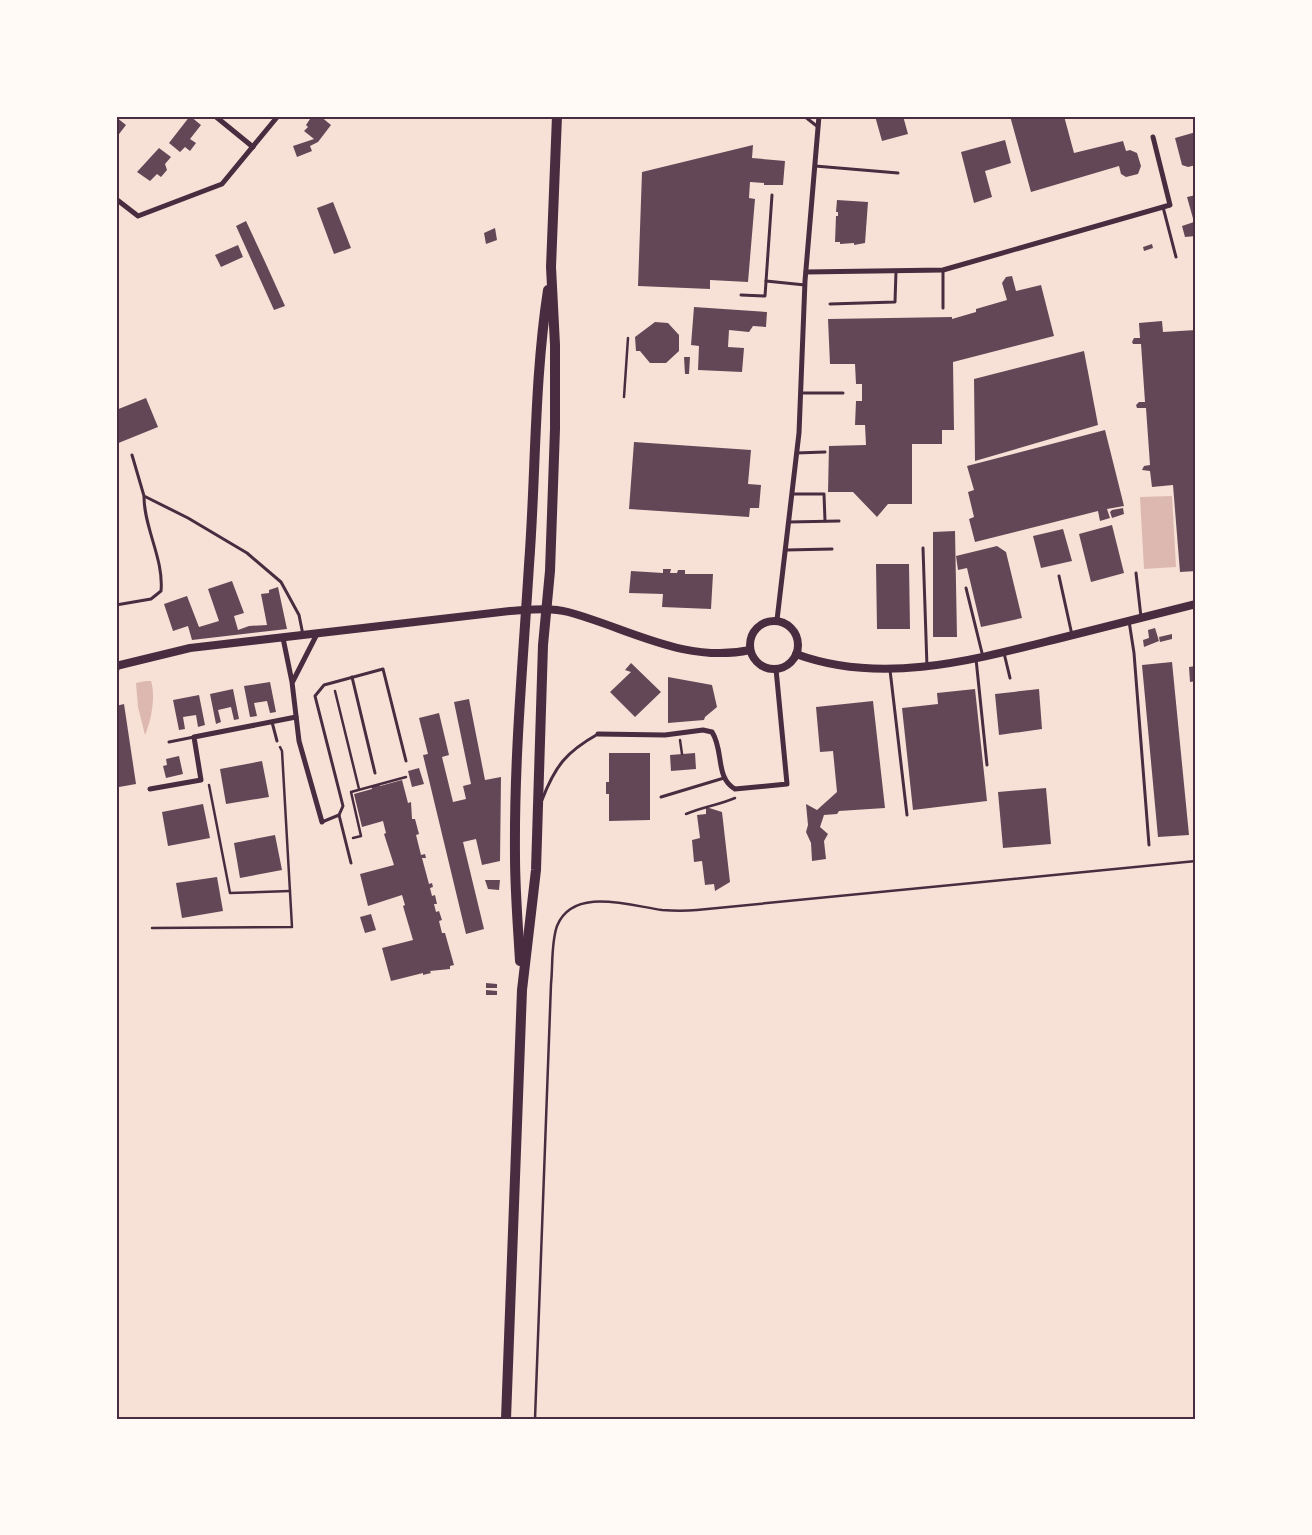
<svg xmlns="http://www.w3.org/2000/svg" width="1312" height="1535" font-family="Lora,serif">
<rect width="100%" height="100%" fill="#f7e1d7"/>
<g fill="#dcb8b0">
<polygon points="1172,496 1176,567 1144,569 1140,497"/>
<path d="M 146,681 L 151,681 C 156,697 151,721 145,735 L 138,707 L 136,683 Z"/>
</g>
<g fill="#644757">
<polygon points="190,116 201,125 190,139 196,143 190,151 185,147 180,152 169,143"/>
<polygon points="312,116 320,116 331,125 318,142 310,146 312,151 297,157 293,146 314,139 304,131 308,127 306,125"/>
<polygon points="875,116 903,116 908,134 882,141"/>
<polygon points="1010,116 1064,116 1074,153 1123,141 1126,151 1130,150 1137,153 1141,166 1138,174 1126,177 1121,174 1119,166 1031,192"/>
<polygon points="116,117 126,125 116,138"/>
<polygon points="1196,132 1196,165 1188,167 1182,165 1175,138"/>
<polygon points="1005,140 1011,163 985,171 992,197 974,203 961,152"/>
<polygon points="753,145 752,158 785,161 783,185 764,185 764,183 750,182 749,198 755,199 748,282 710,280 710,289 638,286 642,172"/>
<polygon points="159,148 171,157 165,164 167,170 161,177 157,174 150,181 137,172"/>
<polygon points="1196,195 1196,236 1185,237 1182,226 1194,222 1187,197"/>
<polygon points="837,200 868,202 865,243 854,245 854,243 840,244 840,242 835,242 836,216 838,216 838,212 836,212"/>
<polygon points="333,202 351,248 334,254 317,208"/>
<polygon points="246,221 266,264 285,306 274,310 236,226"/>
<polygon points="495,228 497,240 486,244 484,233"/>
<polygon points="1152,244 1153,248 1144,251 1143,247"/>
<polygon points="238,245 243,257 221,267 215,255"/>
<polygon points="1012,276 1016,291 1041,285 1054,336 953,362 954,430 942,430 942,444 912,444 912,504 888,504 877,517 853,492 828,492 829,446 866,445 865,425 855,425 856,401 862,401 862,384 856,384 855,364 830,364 828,319 952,317 952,319 976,312 976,309 1007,300 1002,283 1006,277"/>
<polygon points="694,307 767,312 766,327 753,326 749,332 729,330 728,347 744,348 742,372 698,370 699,346 691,345"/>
<polygon points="1162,321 1163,332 1196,330 1196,571 1180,572 1173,485 1152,487 1150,471 1142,470 1144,466 1150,465 1146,408 1137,408 1136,405 1139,402 1145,402 1141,344 1133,344 1132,342 1134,338 1140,338 1139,323"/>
<polygon points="655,322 668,323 679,335 679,351 666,363 650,363 640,351 636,351 635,337"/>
<polygon points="1084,351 1098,425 975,461 974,379"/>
<polygon points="684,357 690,357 689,374 685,374"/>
<polygon points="146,398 158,427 116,444 116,410"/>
<polygon points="1105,430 1124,506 1107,509 1110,518 1100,521 1098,511 975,542 969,519 974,517 968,492 974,490 967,466"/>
<polygon points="634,442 751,450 748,484 761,485 759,508 750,508 749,517 629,509"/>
<polygon points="1123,508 1124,514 1112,518 1110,512 1112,510"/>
<polygon points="1112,525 1124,573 1091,582 1079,534"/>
<polygon points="1063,529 1072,561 1041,568 1033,536"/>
<polygon points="955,531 957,637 933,637 933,532"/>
<polygon points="997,546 1006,552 1022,618 981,627 967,568 958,570 956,556"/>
<polygon points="876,564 909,564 910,629 877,629"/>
<polygon points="663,569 671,569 670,573 677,573 678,570 685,570 685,574 713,574 711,609 662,607 663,594 629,593 631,571 663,573"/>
<polygon points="232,581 244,613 234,616 238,630 249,626 267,625 261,594 269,593 269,590 278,587 287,629 192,640 188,626 173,631 164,604 187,596 199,627 219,621 208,589"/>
<polygon points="1155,628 1159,641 1144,647 1143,640 1149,638 1148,630"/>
<polygon points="1172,634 1172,639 1160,642 1159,637"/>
<polygon points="1172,662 1189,835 1158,837 1142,665"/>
<polygon points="631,663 661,692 635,717 610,692 631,672 625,670"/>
<polygon points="1196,666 1196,681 1190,682 1189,667"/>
<polygon points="668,677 712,685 717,707 705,717 704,720 668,723"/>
<polygon points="270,682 276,712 270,713 267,701 254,703 257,716 250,717 244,686"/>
<polygon points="233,689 239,719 234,720 231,707 218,710 221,722 216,724 210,694"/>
<polygon points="975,689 987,801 913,810 902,708 938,704 937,693"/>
<polygon points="1039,689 1042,729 999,735 995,694"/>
<polygon points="199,695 205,725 198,727 196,715 183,717 185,729 179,730 173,700"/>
<polygon points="469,699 485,780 501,777 500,861 482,865 476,839 463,842 484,929 466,934 423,755 428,754 419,718 439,713 449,755 442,757 453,802 466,799 463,786 471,784 454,702"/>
<polygon points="873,701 885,808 839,811 837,814 824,815 820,827 828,834 824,841 826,859 812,861 811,843 806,832 808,825 806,804 817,810 837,792 833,751 820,752 816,707"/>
<polygon points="124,704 136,784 119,787 116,766 116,706"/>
<polygon points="609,753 650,753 650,820 609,821 609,794 606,794 606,782 609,782"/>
<polygon points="695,753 696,769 671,771 670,755"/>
<polygon points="179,756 183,774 166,778 163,766 167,765 166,759"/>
<polygon points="262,761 269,797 226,804 220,769"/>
<polygon points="419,768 424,784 412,787 408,771"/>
<polygon points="402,780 408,803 411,802 412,819 415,819 419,834 416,835 421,855 425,854 426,858 422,858 429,884 432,883 433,887 430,888 432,896 435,895 437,904 434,904 436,912 439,911 442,920 439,921 442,933 445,933 454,965 450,966 450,969 430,971 431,973 423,975 423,973 391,981 382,948 413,940 403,906 405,905 402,895 368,906 360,874 394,865 384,834 386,833 383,821 362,827 354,794 372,789 371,786 379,784 380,786"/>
<polygon points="1046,788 1051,844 1003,848 998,792"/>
<polygon points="203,804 210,838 168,846 162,812"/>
<polygon points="706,807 722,812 730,882 715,891 714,884 705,885 702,861 694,862 692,840 700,838 697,815 706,814"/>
<polygon points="275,835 282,870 240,878 234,843"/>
<polygon points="217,877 223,911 182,918 176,883"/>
<polygon points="485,880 500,880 499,890 488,889"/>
<polygon points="371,914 376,930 365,933 360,917"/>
<polygon points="486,983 497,984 497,988 486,988"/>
<polygon points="486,990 497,991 497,995 486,995"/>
</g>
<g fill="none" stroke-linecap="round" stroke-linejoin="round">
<g stroke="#4a2c40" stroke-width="2.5">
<polyline points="624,397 628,338"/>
<polyline points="335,691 359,789"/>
<polyline points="680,740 682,754"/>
<polyline points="209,785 230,893 290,891"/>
<path d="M 686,814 C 702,807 719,805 735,798"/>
<polyline points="353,838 361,836 351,792 406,777"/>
<polyline points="152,928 292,927 282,751 280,747"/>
<path d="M 535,1419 L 551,984 C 553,965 551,943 557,926 C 573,886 631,906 662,910 C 674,911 686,911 697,910 L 1196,861"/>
</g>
<g stroke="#4a2c40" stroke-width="3">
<polyline points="804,116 818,127"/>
<polyline points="815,166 898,173"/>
<polyline points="1163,207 1176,257"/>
<polyline points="943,270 943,308"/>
<polyline points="766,281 805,285"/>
<polyline points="741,295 765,296 772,195"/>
<polyline points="830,304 895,302 896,271"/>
<polyline points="802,393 843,393"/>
<polyline points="796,453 825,452"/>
<polyline points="132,455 144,496 188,518 247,553 281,582 299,615 303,635"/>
<polyline points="792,494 824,494 825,521"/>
<polyline points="789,522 839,521"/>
<polyline points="923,548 927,667"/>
<polyline points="786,550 832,549"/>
<polyline points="1136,573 1141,617"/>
<polyline points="1059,576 1072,635"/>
<polyline points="966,588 983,657"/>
<path d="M 116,605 L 151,599 L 161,591 C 164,559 144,528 144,497"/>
<polyline points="1129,621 1134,653 1149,845"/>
<polyline points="1004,653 1010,678"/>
<polyline points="976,659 987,765"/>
<polyline points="890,670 907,815"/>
<polyline points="352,677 375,773"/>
<polyline points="116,682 118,668"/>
<polyline points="272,722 277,741"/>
<polyline points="169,742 194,737"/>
<polyline points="661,797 724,778"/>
<path d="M 542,800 C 555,766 566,752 598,734"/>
<polyline points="339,815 351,863"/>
<polyline points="322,822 339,815 343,806 315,696 324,685 383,669 406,761"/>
</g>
<g stroke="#4a2c40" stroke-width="5">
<polyline points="215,116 253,147"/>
<polyline points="116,199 138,216 222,184 278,116"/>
<polyline points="806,272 943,270 1170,205 1153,137"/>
<polyline points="777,620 799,433 805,281 819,116"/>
<polyline points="283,638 292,682 299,741 322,822"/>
<polyline points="293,681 317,634"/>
<path d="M 598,734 L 665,735 L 703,730 L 712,732 C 724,750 715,778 735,789 L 787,784 L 776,669"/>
<polyline points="150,789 201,780 194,737 296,717"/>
</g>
<g stroke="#4a2c40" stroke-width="8">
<circle cx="774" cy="645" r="24"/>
<path d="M 796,654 C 880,685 970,661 1053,640 C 1100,628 1148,616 1196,604"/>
<path d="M 116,666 L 190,648 L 510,611 C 528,610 549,607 568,612 C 628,628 685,664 750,650"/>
</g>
<g stroke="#4a2c40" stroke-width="10">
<path d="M 520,961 C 518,926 515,891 515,856 C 514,758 523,662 529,565 C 536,473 534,381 548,290"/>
<polyline points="506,1419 522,990 536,870 543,645 550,571 555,429 555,345 551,267 557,116"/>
</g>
</g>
<rect width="1312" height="1535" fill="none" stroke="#fffaf5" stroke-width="235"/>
<rect x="118" y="118" width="1076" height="1300" fill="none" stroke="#4a2c40" stroke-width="2"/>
</svg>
